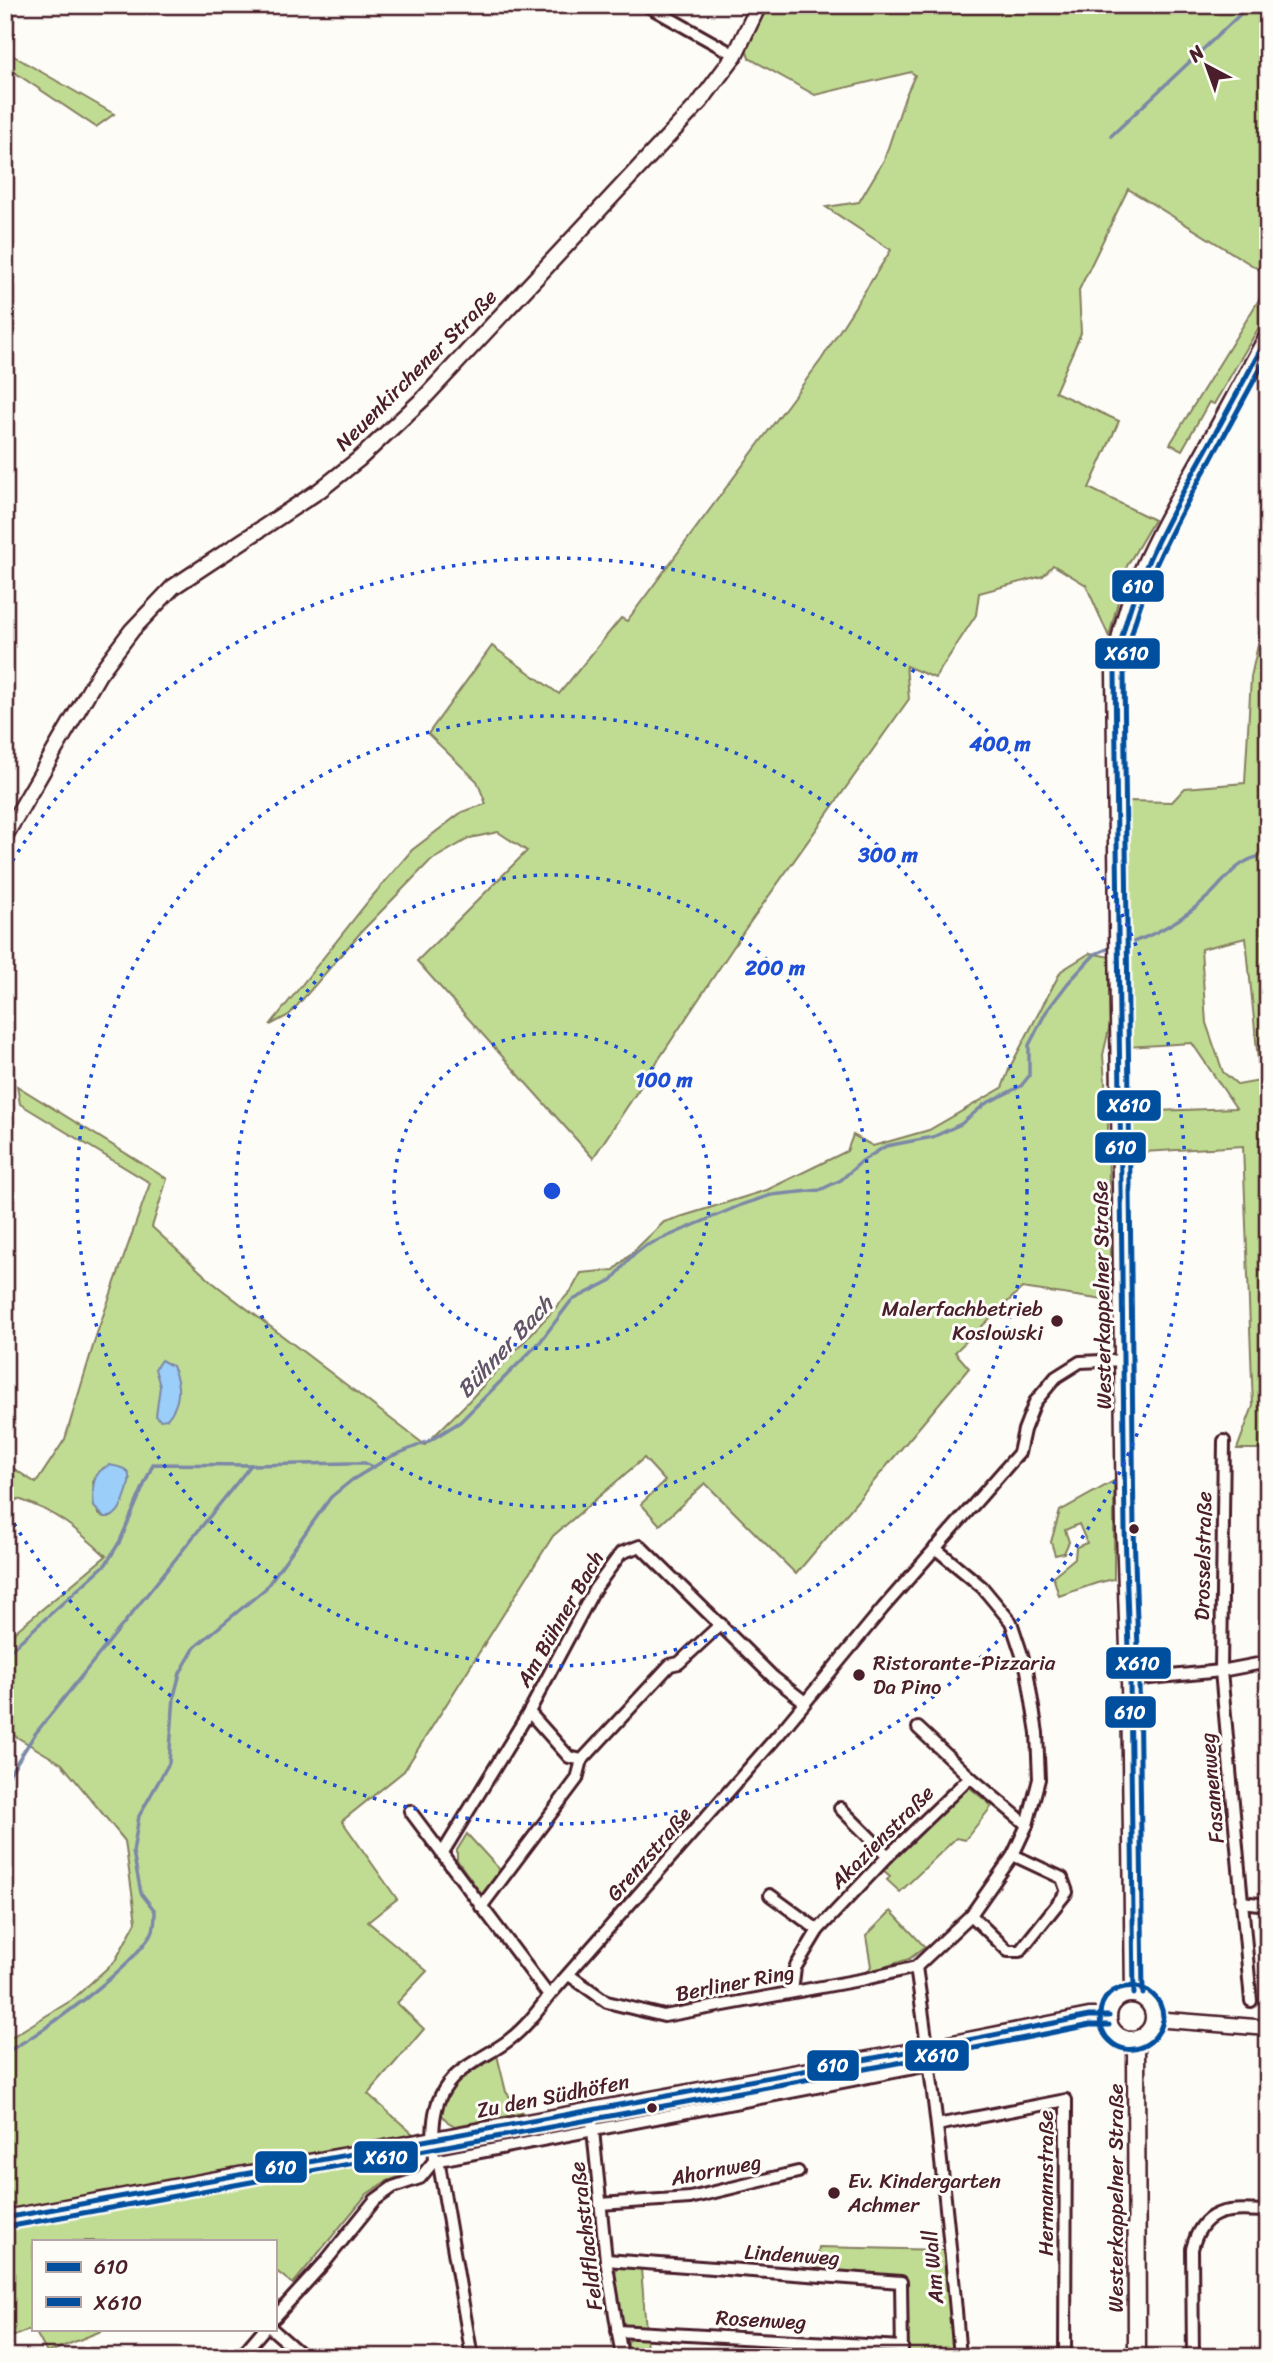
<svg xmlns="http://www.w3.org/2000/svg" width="1273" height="2362" font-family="Sriracha,sans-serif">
<rect width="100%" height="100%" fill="#fdfcf7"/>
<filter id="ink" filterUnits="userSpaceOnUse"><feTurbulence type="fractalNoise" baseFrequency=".0143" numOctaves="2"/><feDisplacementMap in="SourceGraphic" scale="14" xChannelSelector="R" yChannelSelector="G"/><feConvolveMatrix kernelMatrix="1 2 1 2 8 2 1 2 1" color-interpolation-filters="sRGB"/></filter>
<g filter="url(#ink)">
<g fill="#c0dc93" stroke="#857e5f" stroke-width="2" fill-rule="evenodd">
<polygon points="768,5 1268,5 1268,275 1128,189 1079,290 1081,333 1055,392 1119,421 1089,488 1154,520 1127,566 1109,637 1086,585 1053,565 1043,576 979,593 976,615 935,678 906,666 909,699 746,928 593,1158 417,961 527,851 498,832 470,838 430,861 362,931 289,1015 270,1025 370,899 412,850 462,812 486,804 477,781 428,734 492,646 559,694 621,618 627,621 821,360 891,250 826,207 859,202 884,160 905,97 915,75 911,72 815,95 749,58 746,49"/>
<polygon points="5,51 114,114 96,127 5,66"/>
<polygon points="1268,285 1268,312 1214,404 1209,402 1182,450 1170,444"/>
<path d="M 1268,599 L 1268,1449 L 1237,1449 L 1253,1406 L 1243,1146 L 1127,1153 L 1129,1112 L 1236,1108 L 1192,1043 L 1127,1047 L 1127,801 L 1172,802 L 1185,788 L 1245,783 L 1251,677 ZM 1246,938 L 1260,1081 L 1238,1085 L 1223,1072 L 1206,1023 L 1201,949 Z"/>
<path d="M 1090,953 L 1110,957 L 1111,1020 L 1103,1055 L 1108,1125 L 1111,1301 L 1022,1288 L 955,1352 L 969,1368 L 796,1574 L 705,1483 L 660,1525 L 641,1504 L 665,1481 L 644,1458 L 553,1536 L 404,1771 L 342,1821 L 397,1899 L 368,1922 L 427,1971 L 397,2003 L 424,2029 L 368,2094 L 413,2134 L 414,2171 L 385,2182 L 367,2194 L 293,2284 L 275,2270 L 275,2241 L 33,2241 L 33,2328 L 5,2340 L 5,2041 L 72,2000 L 115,1961 L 136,1922 L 125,1841 L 62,1764 L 5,1730 L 5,1640 L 106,1556 C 79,1531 54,1510 18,1499 L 5,1509 L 5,1463 L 36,1483 L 65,1439 L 97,1333 L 150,1183 L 20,1104 L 17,1086 L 167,1179 L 152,1227 L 212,1282 L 425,1445 L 467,1403 L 571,1291 L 581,1273 L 614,1270 L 664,1222 L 767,1190 L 847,1151 L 853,1135 L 873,1146 L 929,1130 L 1002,1088 L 1010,1067 L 1061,971 ZM 99,1471 L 130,1479 L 120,1508 L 111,1517 L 104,1517 L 98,1514 L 93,1482 Z"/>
<polygon points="1114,1481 1114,1579 1097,1583 1059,1596 1053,1576 1075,1558 1076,1547 1087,1543 1079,1524 1065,1530 1069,1542 1064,1553 1055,1555 1051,1542 1060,1511"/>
<polygon points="969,1787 992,1806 965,1840 956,1838 900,1892 887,1880 890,1876 883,1870"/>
<polygon points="467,1834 501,1871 482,1895 457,1860 457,1850"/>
<polygon points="891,1911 925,1947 909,1959 868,1972 871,1966 866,1936"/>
<path d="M 497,2055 L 506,2092 L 523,2113 L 455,2126 L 448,2122 L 442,2115 C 442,2083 473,2071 497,2055 Z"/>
<polygon points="920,2056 918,2061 900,2068 681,2107 680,2105 651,2110 651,2107"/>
<polygon points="582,2118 585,2119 585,2122 451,2147 444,2146"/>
<polygon points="819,2247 943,2250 955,2357 906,2357 902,2279 815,2271"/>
<polygon points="619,2266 641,2269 646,2329 627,2329 620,2321 613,2276"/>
<polygon points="34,2329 106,2329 47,2353"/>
<polygon points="635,2338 646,2338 648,2357 628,2357 628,2341"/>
</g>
<g fill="#9bcef8" stroke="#7b88a6" stroke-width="2">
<path d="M 161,1360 L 172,1366 C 181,1385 181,1403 167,1419 L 160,1420 L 156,1416 L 160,1386 L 155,1369 Z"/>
<path d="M 110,1465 C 115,1466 123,1467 127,1471 C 134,1478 122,1509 115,1514 C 111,1518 109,1517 104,1517 L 94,1507 C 92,1490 91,1471 110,1465 Z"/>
</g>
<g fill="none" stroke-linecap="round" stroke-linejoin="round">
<g stroke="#7b88a6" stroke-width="3.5">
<polyline points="1111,136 1250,5"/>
<path d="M 1123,945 C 1156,936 1186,917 1211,894 C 1225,880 1237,862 1257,857"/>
<polyline points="5,1655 106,1564 120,1541 153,1464 251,1465"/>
<polyline points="5,1781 35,1734 251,1465 349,1463 365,1463 373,1467"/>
<path d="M 5,2053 C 46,2030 128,1972 152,1933 C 155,1927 155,1918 155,1911 L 141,1893 L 133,1852 L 139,1816 L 169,1763 L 174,1696 L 180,1673 L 195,1647 L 265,1589 L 331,1497 L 352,1480 L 390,1457 L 429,1441 L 460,1422 L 540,1342 L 571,1301 L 612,1280 L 631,1257 L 645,1246 L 741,1205 L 771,1195 L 820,1190 L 841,1180 L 862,1161 L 886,1146 L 933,1137 L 961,1124 L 985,1104 L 1021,1086 L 1029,1076 L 1029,1045 L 1046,1012 L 1068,983 L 1095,954 L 1112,947"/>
</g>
<g stroke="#4a1f2b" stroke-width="16">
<g id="minor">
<polyline points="646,5 735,55"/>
<polyline points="1224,1441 1221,1671 1251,2001"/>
<polyline points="1130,1680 1221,1671 1268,1662"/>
<polyline points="529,1712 569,1757 582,1760"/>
<polyline points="918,1728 970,1777 1027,1825"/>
<polyline points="840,1808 888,1856"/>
<polyline points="410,1811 549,1996"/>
<polyline points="442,1854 529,1712 594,1590 621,1553 640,1546 773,1677 805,1702"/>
<polyline points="770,1895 818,1930"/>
<polyline points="1241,1902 1268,1905"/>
<polyline points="481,1907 577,1779 582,1760 670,1665 679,1663 721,1624"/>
<polyline points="971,1915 1008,1951 1020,1951 1067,1892 1062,1878 1013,1855"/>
<path d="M 916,1967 C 935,2096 949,2226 960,2357"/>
<polyline points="569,1975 607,2002 664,2016 865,1979 916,1967 971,1915 1013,1855 1027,1825 1039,1779 1037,1733 1027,1670 1011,1622 982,1587 935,1548"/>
<polyline points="792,1991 795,1968 818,1930 888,1856 970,1777"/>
<polyline points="591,2110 606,2260 622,2357"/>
<polyline points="937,2125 1066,2100 1065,2357"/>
<polyline points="434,2161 930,2065"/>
<polyline points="600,2204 690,2198 798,2172"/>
<polyline points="606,2260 901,2282 902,2357"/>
<polyline points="275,2317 325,2262 375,2200 393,2187 420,2178 434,2161"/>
<polyline points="272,2329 304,2357"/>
<polyline points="617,2331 902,2347"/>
<polyline points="240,2357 264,2329"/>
<path d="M 472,2357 L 439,2164 L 434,2161 C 432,2121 431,2090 468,2066 C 481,2057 496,2050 509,2040 C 525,2028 537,2012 549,1996 L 780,1733 L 883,1608 L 1019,1453 L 1024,1430 L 1035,1402 L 1056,1377 L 1080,1362 L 1125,1360"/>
<path d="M 1193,2357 L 1192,2249 C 1203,2205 1230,2210 1268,2211"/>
</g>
</g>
<g stroke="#4a1f2b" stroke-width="19">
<g id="tertiary">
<polyline points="5,836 99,674 132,630 173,587 320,490 359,459 424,398 700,102 735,55 759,5"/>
<polyline points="1154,2019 1268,2028"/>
<polyline points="5,2218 928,2048 1089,2016 1109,2016"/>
</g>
</g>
<g stroke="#4a1f2b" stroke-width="21">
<g id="secondary">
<path d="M 1134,1994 L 1130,1680 L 1125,1530 L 1115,671 C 1123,596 1159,533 1196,468 C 1220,425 1244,380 1268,336"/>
<circle cx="1131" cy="2017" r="23"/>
<polyline points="1136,2040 1137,2357"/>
</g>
</g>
<use href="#minor" stroke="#fdfcf7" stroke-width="10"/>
<use href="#tertiary" stroke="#fdfcf7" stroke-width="14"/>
<use href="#secondary" stroke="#fdfcf7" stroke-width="16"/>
<g stroke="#fdfcf7" stroke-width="10">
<g id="bus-1">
<path d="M 1134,1994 L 1130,1680 L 1125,1530 L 1115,671 C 1127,593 1163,527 1201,459 C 1224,418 1246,377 1268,336"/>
<polyline points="5,2218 928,2048 1089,2016 1109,2016"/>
</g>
</g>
<g stroke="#fdfcf7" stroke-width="10">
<g id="bus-2">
<path d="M 1143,1994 L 1139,1680 L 1134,1530 L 1124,672 C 1135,597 1169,534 1206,468 C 1227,431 1247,393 1268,355"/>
<path d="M 1163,2017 C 1161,1976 1100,1977 1100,2016 C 1100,2026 1102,2034 1110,2041 C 1129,2060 1159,2044 1163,2020"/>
<polyline points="7,2227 930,2057 1090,2025 1109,2025"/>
</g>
</g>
<use href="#bus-1" stroke="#004f9f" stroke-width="5"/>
<use href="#bus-2" stroke="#004f9f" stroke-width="5"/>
</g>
</g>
<g fill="none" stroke="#1d4ed8" stroke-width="3.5" stroke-dasharray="3.5 7">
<circle cx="552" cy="1191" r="158"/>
<circle cx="552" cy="1191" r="316"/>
<circle cx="552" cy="1191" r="475"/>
<path d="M7 870A633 633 0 1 1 7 1512"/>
</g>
<g fill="#4a1f2b" stroke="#fdfcf7" stroke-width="2.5">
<circle cx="1057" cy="1321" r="7"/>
<circle cx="1134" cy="1529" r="6"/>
<circle cx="859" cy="1675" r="7"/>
<circle cx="652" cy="2108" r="6"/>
<circle cx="834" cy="2193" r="7"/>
</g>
<g text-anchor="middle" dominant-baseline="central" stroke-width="6" stroke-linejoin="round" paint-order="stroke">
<g font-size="21" fill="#4a1f2b" stroke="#fdfcf7">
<text transform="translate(416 370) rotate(-45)">Neuenkirchener Straße</text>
<text transform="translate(1102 1295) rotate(-91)">Westerkappelner Straße</text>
<text transform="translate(1203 1556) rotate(-89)">Drosselstraße</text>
<text transform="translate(560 1619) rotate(-60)">Am Bühner Bach</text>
<text transform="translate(1212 1788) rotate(-95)">Fasanenweg</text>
<text transform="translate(882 1837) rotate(-45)">Akazienstraße</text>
<text transform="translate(649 1854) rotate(-49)">Grenzstraße</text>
<text transform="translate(735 1983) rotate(-11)">Berliner Ring</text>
<text transform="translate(553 2096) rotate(-11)">Zu den Südhöfen</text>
<text transform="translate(716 2170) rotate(-11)">Ahornweg</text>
<text transform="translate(1046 2183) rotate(-90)">Hermannstraße</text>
<text transform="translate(1116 2198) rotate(-90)">Westerkappelner Straße</text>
<text transform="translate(586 2236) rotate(-97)">Feldflachstraße</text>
<text transform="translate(792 2255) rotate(4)">Lindenweg</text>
<text transform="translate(933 2267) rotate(-95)">Am Wall</text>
<text transform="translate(761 2320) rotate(3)">Rosenweg</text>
</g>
<g font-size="21" fill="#4a1f2b" stroke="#fdfcf7" text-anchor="start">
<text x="1043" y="1309" text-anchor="end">Malerfachbetrieb<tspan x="1043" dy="24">Koslowski</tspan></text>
<text x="873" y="1663">Ristorante-Pizzaria<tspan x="873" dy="24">Da Pino</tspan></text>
<text x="848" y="2181">Ev. Kindergarten<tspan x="848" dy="24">Achmer</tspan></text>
</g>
<g font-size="23" font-style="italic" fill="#625468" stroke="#fdfcf7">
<text transform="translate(505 1347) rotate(-47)">Bühner Bach</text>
</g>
</g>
<circle cx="552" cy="1191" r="10" fill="#1d4ed8" stroke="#fdfcf7" stroke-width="3.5"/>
<g font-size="21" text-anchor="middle" font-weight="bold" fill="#1d4ed8" stroke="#fdfcf7" stroke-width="6" stroke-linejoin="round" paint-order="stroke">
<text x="1000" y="751">400 m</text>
<text x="888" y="862">300 m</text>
<text x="775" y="975">200 m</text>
<text x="664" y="1087">100 m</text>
</g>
<g stroke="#fdfcf7" stroke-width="2.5">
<rect x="1111" y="569" width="54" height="34" rx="7" fill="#004f9f"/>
<rect x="1094" y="637" width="67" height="33" rx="7" fill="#004f9f"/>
<rect x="1096" y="1089" width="66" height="33" rx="7" fill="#004f9f"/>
<rect x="1094" y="1131" width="53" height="33" rx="7" fill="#004f9f"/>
<rect x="1105" y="1646" width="67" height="34" rx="7" fill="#004f9f"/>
<rect x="1104" y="1695" width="53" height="34" rx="7" fill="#004f9f"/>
<rect x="904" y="2039" width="66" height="33" rx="7" fill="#004f9f"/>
<rect x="806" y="2049" width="54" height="33" rx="7" fill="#004f9f"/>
<rect x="353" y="2140" width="66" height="34" rx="7" fill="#004f9f"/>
<rect x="254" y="2150" width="54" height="34" rx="7" fill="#004f9f"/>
</g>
<g font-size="19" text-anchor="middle" font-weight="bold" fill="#fff">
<text x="1138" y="593">610</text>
<text x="1127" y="660">X610</text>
<text x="1129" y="1112">X610</text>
<text x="1121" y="1154">610</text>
<text x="1138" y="1670">X610</text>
<text x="1130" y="1719">610</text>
<text x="937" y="2062">X610</text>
<text x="833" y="2072">610</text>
<text x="386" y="2164">X610</text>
<text x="281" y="2174">610</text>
</g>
<rect width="1273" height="2362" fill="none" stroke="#fdfcf7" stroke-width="28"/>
<rect x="14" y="14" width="1245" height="2334" fill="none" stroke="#4a1f2b" stroke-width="2.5" filter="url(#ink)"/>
<rect x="32" y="2240" width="245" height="91" fill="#fdfcf7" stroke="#b5a4a5" stroke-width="2"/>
<rect x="46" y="2262" width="35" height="10" fill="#004f9f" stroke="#b5a4a5" stroke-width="2"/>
<text x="94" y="2274" font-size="21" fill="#4a1f2b">610</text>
<rect x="46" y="2297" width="35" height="10" fill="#004f9f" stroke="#b5a4a5" stroke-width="2"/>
<text x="94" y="2310" font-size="21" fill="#4a1f2b">X610</text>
<g transform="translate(1207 66) rotate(319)" stroke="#fdfcf7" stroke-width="5" paint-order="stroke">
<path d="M0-5L12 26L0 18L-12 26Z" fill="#4a1f2b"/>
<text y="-10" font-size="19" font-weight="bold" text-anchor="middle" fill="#4a1f2b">N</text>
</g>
</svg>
